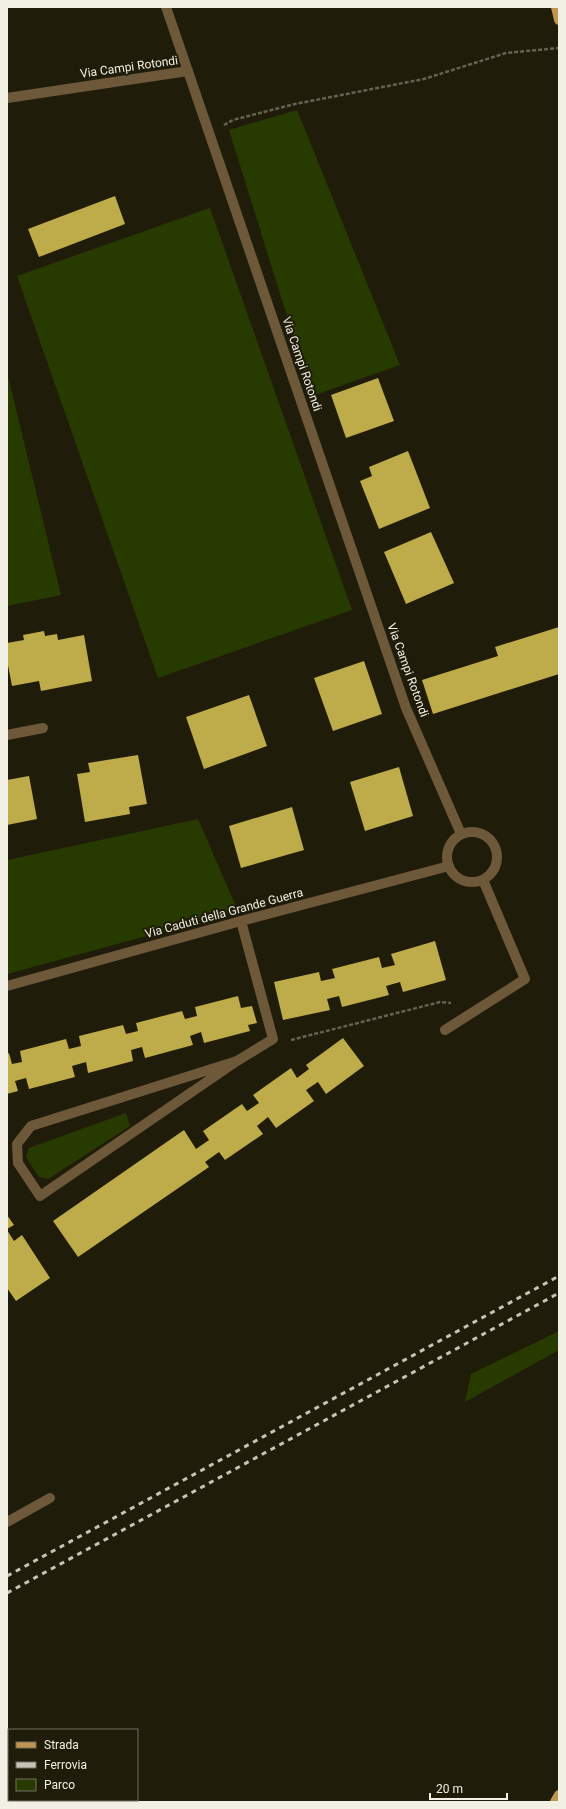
<svg xmlns="http://www.w3.org/2000/svg" width="566" height="1809" font-family="Roboto,sans-serif">
<rect width="100%" height="100%" fill="#201c0a"/>
<g fill="#273b00">
<polygon points="297,110 400,365 312,396 229,130"/>
<polygon points="210,208 352,610 158,678 17,276"/>
<polygon points="7,372 61,595 7,606"/>
<polygon points="198,819 238,911 7,974 7,860"/>
<polygon points="126,1113 130,1126 48,1179 39,1177 26,1157 29,1148"/>
<polygon points="559,1331 559,1350 465,1402 471,1374"/>
</g>
<g fill="#beab49">
<polygon points="115,196 125,224 39,257 28,229"/>
<polygon points="378,378 394,421 346,438 331,395"/>
<polygon points="408,451 430,508 379,529 360,481 372,476 369,467"/>
<polygon points="431,532 454,583 406,604 384,552"/>
<polygon points="559,627 559,674 433,714 422,680 498,656 495,647"/>
<polygon points="44,631 45,636 57,634 58,640 84,635 92,681 41,691 39,681 12,686 7,660 7,643 24,640 23,635"/>
<polygon points="364,661 382,714 333,731 314,678"/>
<polygon points="249,695 267,746 204,769 186,717"/>
<polygon points="138,755 147,804 129,807 130,814 85,822 77,774 90,772 88,763"/>
<polygon points="399,767 413,816 365,831 350,782"/>
<polygon points="29,776 37,819 7,825 7,780"/>
<polygon points="292,807 304,850 241,868 229,826"/>
<polygon points="435,941 446,980 403,992 400,982 386,986 389,995 342,1007 339,996 327,999 330,1010 283,1020 274,982 319,972 321,981 335,978 332,969 379,957 382,968 395,965 391,954"/>
<polygon points="238,996 241,1008 252,1006 257,1023 248,1025 250,1031 204,1043 201,1032 190,1036 193,1045 145,1058 142,1047 131,1050 133,1061 88,1073 86,1062 72,1066 75,1077 29,1089 26,1078 15,1081 18,1091 7,1094 7,1054 9,1053 12,1064 22,1062 20,1051 66,1039 69,1049 81,1046 79,1036 123,1025 126,1034 138,1031 136,1023 182,1011 185,1019 197,1016 195,1007"/>
<polygon points="343,1038 364,1066 326,1094 318,1082 306,1090 314,1101 276,1128 268,1117 257,1126 263,1134 225,1160 219,1152 205,1162 209,1167 78,1257 53,1221 184,1130 196,1149 209,1140 203,1131 242,1104 247,1111 259,1103 253,1095 291,1068 297,1078 309,1069 306,1065"/>
<polygon points="7,1215 14,1225 7,1229"/>
<polygon points="7,1230 14,1241 22,1235 50,1278 16,1301 7,1288"/>
</g>
<g fill="none" stroke-linecap="round" stroke-linejoin="round">
<g stroke="#656252" stroke-width="2.5" stroke-dasharray="4 2" stroke-linecap="butt">
<polyline points="224,125 233,120 295,104 424,79 506,53 559,48"/>
<polyline points="291,1040 440,1002 451,1003"/>
</g>
<g stroke="#6d5939" stroke-width="10">
<polyline points="166,7 406,708 461,834"/>
<polyline points="7,98 188,71"/>
<polyline points="7,735 43,728"/>
<circle cx="472" cy="857" r="25"/>
<polyline points="7,986 241,921 449,866"/>
<polyline points="445,1030 525,979 483,880"/>
<polyline points="237,1061 40,1196 18,1163 17,1144 31,1126 237,1061 273,1039 241,921"/>
<polyline points="7,1522 50,1498"/>
</g>
<g stroke="#c09550" stroke-width="10">
<polyline points="556,7 559,20"/>
<polyline points="555,1802 559,1795"/>
</g>
<g stroke="#c7c4b7" stroke-width="3" stroke-dasharray="5 5" stroke-linecap="butt">
<polyline points="7,1576 559,1276"/>
<polyline points="7,1593 559,1293"/>
</g>
</g>
<g text-anchor="middle" dominant-baseline="central" stroke-width="4" stroke-linejoin="round" paint-order="stroke">
<g font-size="12" fill="#f2f0e4" stroke="#201c0a">
<text transform="translate(129 67) rotate(-8)">Via Campi Rotondi</text>
<text transform="translate(302 364) rotate(71)">Via Campi Rotondi</text>
<text transform="translate(408 670) rotate(70)">Via Campi Rotondi</text>
<text transform="translate(224 913) rotate(-15)">Via Caduti della Grande Guerra</text>
</g>
</g>
<rect width="566" height="1809" fill="none" stroke="#f2f0e4" stroke-width="16"/>
<rect x="8" y="1729" width="130" height="72" fill="#201c0a" stroke="#747161"/>
<rect x="16" y="1742" width="20" height="6" fill="#c09550" stroke="#747161"/>
<text x="44" y="1749" font-size="12" fill="#f2f0e4">Strada</text>
<rect x="16" y="1762" width="20" height="6" fill="#c7c4b7" stroke="#747161"/>
<text x="44" y="1769" font-size="12" fill="#f2f0e4">Ferrovia</text>
<rect x="16" y="1779" width="20" height="12" fill="#273b00" stroke="#747161"/>
<text x="44" y="1789" font-size="12" fill="#f2f0e4">Parco</text>
<path d="M430 1793v6h77v-6" fill="none" stroke="#f2f0e4" stroke-width="2"/>
<text x="436" y="1793" font-size="12" fill="#f2f0e4" stroke="#201c0a" stroke-width="3" paint-order="stroke">20 m</text>
</svg>
